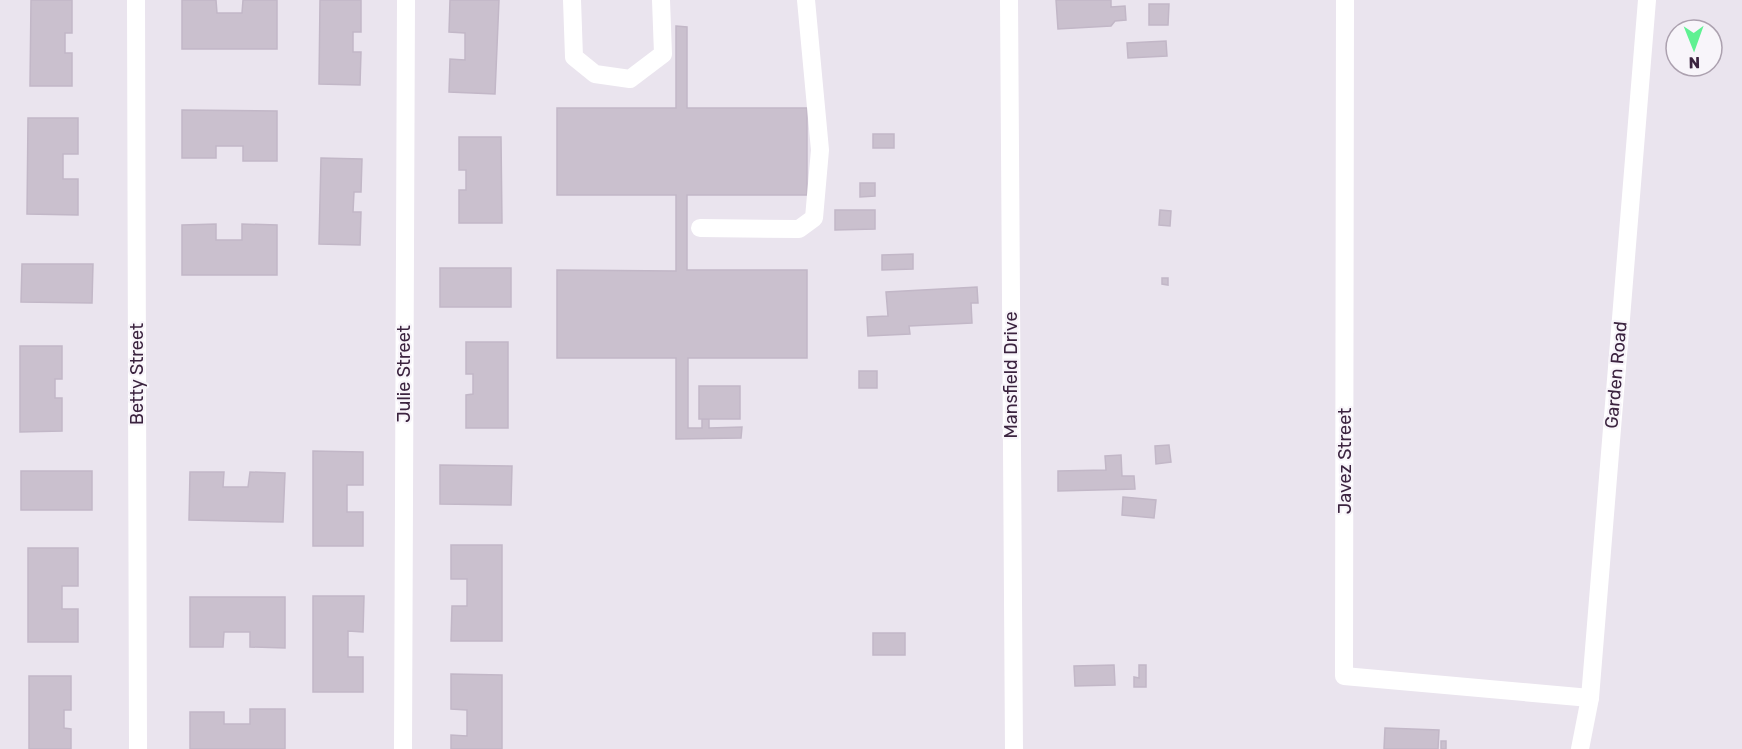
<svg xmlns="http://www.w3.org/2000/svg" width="1742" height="749" font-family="Rubik,sans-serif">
<rect width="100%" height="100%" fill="#eae4ee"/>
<g fill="#cac0ce" stroke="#c2b7c7" stroke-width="1.5">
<polygon points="31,0 72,0 72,33 65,33 65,53 72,53 72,86 30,86"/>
<polygon points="182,0 216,0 217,13 242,13 243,0 277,0 277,49 182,49"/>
<polygon points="320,0 361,0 361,32 353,32 353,52 361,52 360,85 319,84"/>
<polygon points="450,0 499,0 495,94 449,92 450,59 465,60 465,33 449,32"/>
<polygon points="1056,0 1111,0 1111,7 1125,6 1126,20 1115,21 1111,26 1058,29"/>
<polygon points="1149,4 1169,4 1168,25 1149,25"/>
<polygon points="676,26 687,27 687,108 807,108 807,195 687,195 687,270 807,270 807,358 688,358 688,428 702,428 702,419 709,419 709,428 742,427 741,438 676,439 676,358 557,358 557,270 676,271 676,195 557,195 557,108 676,108"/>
<polygon points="1166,41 1167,56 1128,58 1127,43"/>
<polygon points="182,110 277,111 277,161 243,161 243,146 216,146 216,158 182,158"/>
<polygon points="28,118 78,118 78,154 63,154 63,179 78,179 78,215 27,214"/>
<rect x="873" y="134" width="21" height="14"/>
<polygon points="459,137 501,137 502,223 459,223 459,190 466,190 466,170 459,170"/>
<polygon points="321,158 362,159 361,192 354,192 353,212 361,212 360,245 319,244"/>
<polygon points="860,183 875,183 875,196 860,197"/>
<polygon points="835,210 875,210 875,229 835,230"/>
<polygon points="1160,210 1171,211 1170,226 1159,225"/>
<polygon points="216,224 216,240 242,240 242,224 277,225 277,275 182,275 182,225"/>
<polygon points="913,254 913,269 882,270 882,255"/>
<polygon points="22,264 93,264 92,303 21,302"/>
<rect x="440" y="268" width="71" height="39"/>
<polygon points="1162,278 1168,278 1168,285 1162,284"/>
<polygon points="977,287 978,303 971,303 972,323 909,326 910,334 868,336 867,317 888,316 886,292"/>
<polygon points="466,342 508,342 508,428 466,428 466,395 473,394 473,374 466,374"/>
<polygon points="20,346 62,346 62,379 55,379 55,398 62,398 62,431 20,432"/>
<rect x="859" y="371" width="18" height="17"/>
<rect x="699" y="386" width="41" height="33"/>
<polygon points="1169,445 1171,462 1156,464 1155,446"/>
<polygon points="313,451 363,452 363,485 347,485 347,512 363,512 363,546 313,546"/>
<polygon points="1121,455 1122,476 1134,476 1135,489 1058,491 1058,471 1106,470 1105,456"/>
<polygon points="440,465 512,466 511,505 440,504"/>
<rect x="21" y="471" width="71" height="39"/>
<polygon points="190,472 224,472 223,487 248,487 250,472 285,473 283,522 189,520"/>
<polygon points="1123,497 1156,500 1154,518 1122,515"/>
<polygon points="451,545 502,545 502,641 451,641 452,606 467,606 467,579 451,579"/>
<polygon points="28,548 78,548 78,586 62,586 62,609 78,609 78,642 28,642"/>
<polygon points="313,596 364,596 363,632 348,631 348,657 363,657 363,692 313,692"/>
<polygon points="190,597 285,597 285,648 250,647 250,632 224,632 223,647 190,647"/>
<rect x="873" y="633" width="32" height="22"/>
<polygon points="1114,665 1115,685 1075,686 1074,666"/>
<polygon points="1139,665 1146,665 1146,687 1134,687 1134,677 1139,678"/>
<polygon points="451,674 502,675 502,749 451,749 451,735 467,736 467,710 451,709"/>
<polygon points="29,676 71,676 71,710 64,710 64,728 71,729 71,749 29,749"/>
<polygon points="250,709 285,709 285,749 190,749 190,712 224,712 224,724 250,724"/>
<polygon points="1385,728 1439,730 1438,749 1384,749"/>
<rect x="1441" y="741" width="5" height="8"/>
</g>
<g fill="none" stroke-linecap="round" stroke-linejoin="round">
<g stroke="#fff" stroke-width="18">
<polyline points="136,0 138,749"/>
<polyline points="572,0 574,57 595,74 630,79 663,54 661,0"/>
<polyline points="1009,0 1014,749"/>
<polyline points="1345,0 1344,676 1590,698"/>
<polyline points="700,228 799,229 814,218 820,150 806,0"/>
<polyline points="403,749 406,0"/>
<polyline points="1580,749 1590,698 1647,0"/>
</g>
</g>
<g text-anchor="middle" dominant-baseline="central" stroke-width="4.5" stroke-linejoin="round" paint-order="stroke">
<g font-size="18" fill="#3b233f" stroke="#f8f5fa">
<text transform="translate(137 374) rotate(-90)">Betty Street</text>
<text transform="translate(404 374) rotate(-90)">Julie Street</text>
<text transform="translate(1011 375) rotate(-90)">Mansfield Drive</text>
<text transform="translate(1616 375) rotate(-85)">Garden Road</text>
<text transform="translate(1345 461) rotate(-90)">Javez Street</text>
</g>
</g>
<g transform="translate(1694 48) rotate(179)"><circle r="28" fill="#f8f5fa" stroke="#aca1af" stroke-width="1.5"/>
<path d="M0-4.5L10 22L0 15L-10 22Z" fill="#5ff192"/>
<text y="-9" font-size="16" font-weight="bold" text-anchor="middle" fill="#3b233f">N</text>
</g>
</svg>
